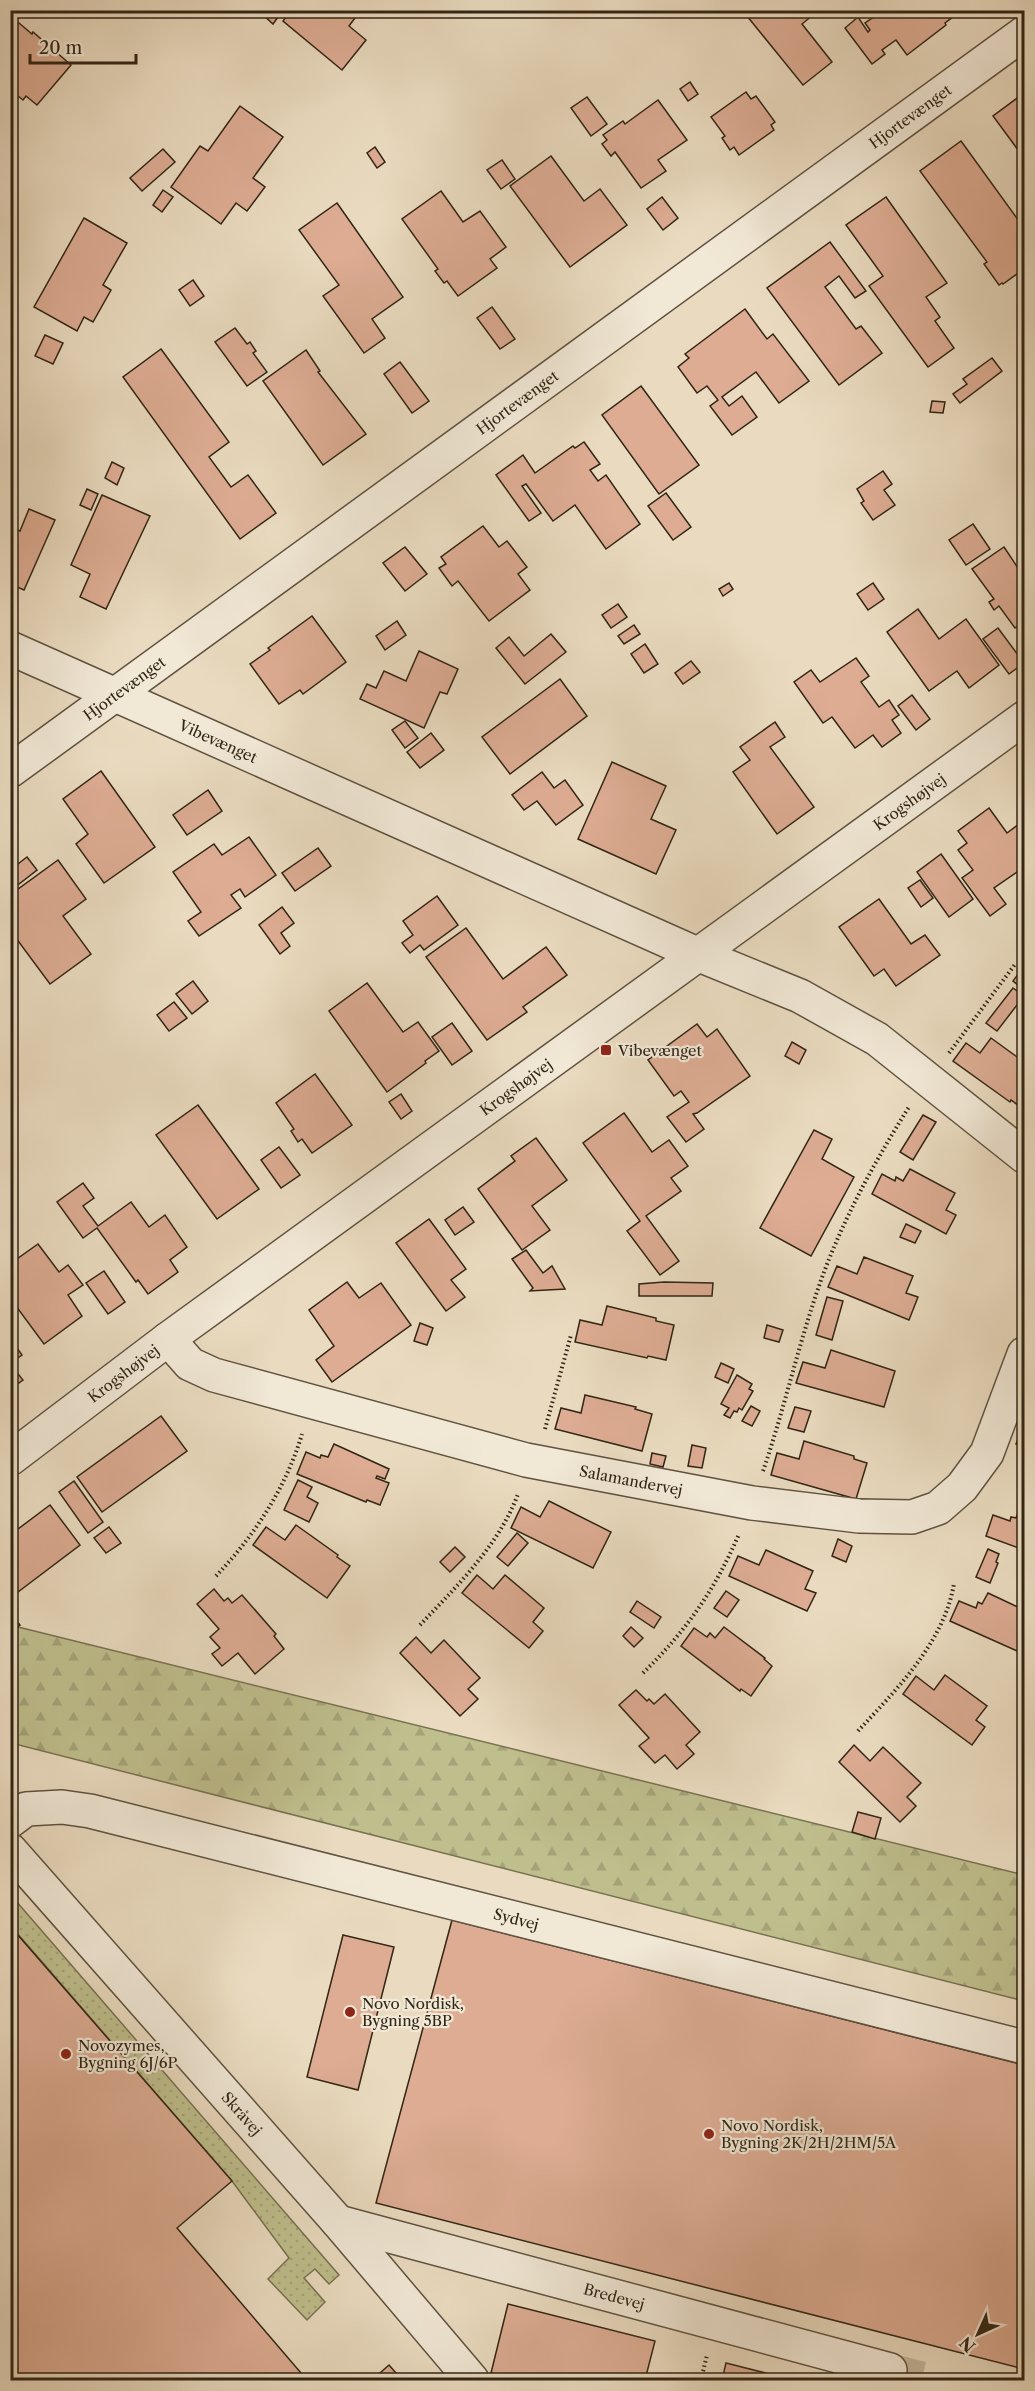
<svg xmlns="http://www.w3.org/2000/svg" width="1035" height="2391" font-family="'Libre Caslon Text',serif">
<defs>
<pattern id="grass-dots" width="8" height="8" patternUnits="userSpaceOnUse" patternTransform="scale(1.5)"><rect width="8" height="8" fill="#bfbe8d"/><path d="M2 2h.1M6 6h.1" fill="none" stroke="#a5a379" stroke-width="1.8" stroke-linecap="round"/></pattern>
<pattern id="forest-firs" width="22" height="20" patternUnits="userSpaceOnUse" patternTransform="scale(1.5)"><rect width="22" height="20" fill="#bfbe8d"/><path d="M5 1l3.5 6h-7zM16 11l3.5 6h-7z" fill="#a5a379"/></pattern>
</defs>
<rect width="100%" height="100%" fill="#eadbc0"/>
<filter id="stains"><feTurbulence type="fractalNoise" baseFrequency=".00333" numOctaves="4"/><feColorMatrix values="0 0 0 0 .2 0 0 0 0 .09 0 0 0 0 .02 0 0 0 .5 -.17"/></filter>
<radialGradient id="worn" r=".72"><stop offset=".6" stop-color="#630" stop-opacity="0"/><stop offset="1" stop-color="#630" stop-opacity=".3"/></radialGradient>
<polygon fill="url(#grass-dots)" stroke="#787251" stroke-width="1.5" points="10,1894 339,2275 329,2284 315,2269 304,2278 325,2302 307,2320 268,2279 289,2258 232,2181 11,1926"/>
<polygon fill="url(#forest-firs)" stroke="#787251" stroke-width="1.5" points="10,1625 1024,1875 1024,2001 11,1743"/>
<g fill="#ddac93" stroke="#312515" stroke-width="1.5">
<polygon points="258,10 283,10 273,24"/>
<polygon points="291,10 361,10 349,26 366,40 342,70 283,21"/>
<polygon points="754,10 819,10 802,24 832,62 803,85 747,16"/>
<polygon points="876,10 954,10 957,14 945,23 946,25 907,55 896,40 882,50 885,54 872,64 845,28 858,17 868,32 870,30 865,23 878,14"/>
<polygon points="19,23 32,34 33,32 71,65 37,105 26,96 23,100 13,92 17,87 10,82 10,33"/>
<polygon points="690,82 698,94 688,101 680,89"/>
<polygon points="746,92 751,99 756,96 775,122 771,125 774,130 739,155 734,147 730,150 722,138 725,136 711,117"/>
<polygon points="1024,93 1024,158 993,116"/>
<polygon points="587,97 607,124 591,136 571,108"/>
<polygon points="658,100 687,140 658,160 666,171 641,188 615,152 611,156 602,144 607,140 603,135 623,121 625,124"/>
<polygon points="240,106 283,137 253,178 265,187 247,211 236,203 221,224 171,187 200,146 208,151"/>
<polygon points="961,141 1024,228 1024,269 1003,284 1002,283 999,285 984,264 987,262 920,171"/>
<polygon points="375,147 385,162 377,168 367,153"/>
<polygon points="163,149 175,162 142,191 130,178"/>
<polygon points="551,156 584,201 600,189 627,225 570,267 510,186"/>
<polygon points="502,160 515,179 501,189 487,170"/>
<polygon points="163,190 173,197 162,212 153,205"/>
<polygon points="441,191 463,222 480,211 506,247 490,259 497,268 458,296 447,281 444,283 435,271 438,269 402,219"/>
<polygon points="662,197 678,218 663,230 647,209"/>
<polygon points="886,197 947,283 926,297 940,317 935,321 954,348 928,367 869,286 883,276 846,225"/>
<polygon points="337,203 403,297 372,319 385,338 364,353 323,296 339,285 299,230"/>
<polygon points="84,218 127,243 103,285 111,290 93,322 84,317 77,331 34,307"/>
<polygon points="830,242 866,291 855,298 839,276 825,287 856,329 861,326 882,353 839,385 767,288"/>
<polygon points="193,280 204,296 190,306 179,290"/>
<polygon points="492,307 515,339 500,349 477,318"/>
<polygon points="745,309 767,339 773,334 809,381 779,403 756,372 722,397 729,406 742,396 757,417 732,435 710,406 718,400 707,386 697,393 678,367 689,358 685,354"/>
<polygon points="235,328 247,344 250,342 256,351 253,353 267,372 247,386 215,342"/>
<polygon points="45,335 63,343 53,364 35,356"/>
<polygon points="161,349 229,442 209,457 231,487 248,475 276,513 240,539 123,377"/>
<polygon points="306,350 320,371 318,372 366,434 323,465 263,381"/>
<polygon points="992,358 1002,371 960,403 953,394 967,384 963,379"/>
<polygon points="400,362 429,401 412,413 384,374"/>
<polygon points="641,386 699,465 659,494 602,415"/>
<polygon points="932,401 945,402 943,413 930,412"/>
<polygon points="584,442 600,464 590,470 598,481 606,475 640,524 606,549 575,505 553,521 526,484 522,486 541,513 529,521 496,475 523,455 535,473 573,446 575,448"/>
<polygon points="112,462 124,468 117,485 105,478"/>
<polygon points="883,471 892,484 884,490 895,505 873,520 861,503 864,501 857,489"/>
<polygon points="87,489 98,494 91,510 80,505"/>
<polygon points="666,493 691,527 673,540 648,506"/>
<polygon points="102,495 150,516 106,609 80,597 90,574 71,565"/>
<polygon points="29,509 55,520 24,590 10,584 10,527 20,531"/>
<polygon points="973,524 990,549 966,565 949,540"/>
<polygon points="483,526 499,547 507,541 527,567 518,574 530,590 489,621 458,581 452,586 439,568 446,564 441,557"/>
<polygon points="405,547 427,574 405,591 383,563"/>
<polygon points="1004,547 1018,568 1024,564 1024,621 1015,628 999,606 994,610 989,602 994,599 972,569"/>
<polygon points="729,583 733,589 723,596 719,589"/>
<polygon points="873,583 884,599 868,610 857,594"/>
<polygon points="618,604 627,617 611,628 602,615"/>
<polygon points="918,609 939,639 966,619 999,665 969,688 957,671 929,691 887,632"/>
<polygon points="312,616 346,662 303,694 300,690 279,704 250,664 270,650 268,648"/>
<polygon points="397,621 406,635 385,650 376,636"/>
<polygon points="634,625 640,634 624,644 618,636"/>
<polygon points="998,628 1024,663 1009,674 983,639"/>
<polygon points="551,634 566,652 525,684 496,648 509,637 524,656"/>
<polygon points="645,644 658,664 644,673 631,654"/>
<polygon points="419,651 458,669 447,694 440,692 424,728 360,699 367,684 376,688 384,671 406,681"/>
<polygon points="856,658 869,676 861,682 879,707 889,700 899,715 892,720 901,733 882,747 873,735 855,748 832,717 823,723 794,682 811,670 820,682"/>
<polygon points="691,661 700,672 683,684 675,673"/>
<polygon points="560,679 587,716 510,774 482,737"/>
<polygon points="912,695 930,719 916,730 898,706"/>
<polygon points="405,721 418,738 405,748 392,730"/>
<polygon points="775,722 785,737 770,747 814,807 777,834 733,772 750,760 740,747"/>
<polygon points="431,733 444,750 420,768 407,752"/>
<polygon points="612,762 666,786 651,819 676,830 656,874 578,839"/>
<polygon points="101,771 155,847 104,883 76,844 88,834 63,799"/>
<polygon points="542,772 554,788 565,780 583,805 556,825 537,801 524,810 512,795"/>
<polygon points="208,790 222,811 187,835 173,815"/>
<polygon points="989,808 1007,833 1019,824 1024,832 1024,876 1020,870 994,888 1006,904 990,916 962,878 973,870 958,850 967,843 958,831"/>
<polygon points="249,837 276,875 245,897 240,889 231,895 241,908 199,936 188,921 201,912 173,872 214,844 222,855"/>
<polygon points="318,848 331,866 295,891 282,873"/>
<polygon points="941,854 973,899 949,917 917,872"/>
<polygon points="27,857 37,870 10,891 10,862 14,867"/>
<polygon points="58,860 86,899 63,916 91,954 50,984 10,930 10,895"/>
<polygon points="920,880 933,898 921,907 908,888"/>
<polygon points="437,896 458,925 424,950 420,945 410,953 402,943 413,935 403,921"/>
<polygon points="879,899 911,944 925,935 940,955 896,986 884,969 874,976 839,927"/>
<polygon points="282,907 294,923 281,933 290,946 280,954 259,925"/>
<polygon points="466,928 503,979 546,947 567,975 523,1007 527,1012 487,1040 426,957"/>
<polygon points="1024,966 1024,990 1013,981"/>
<polygon points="193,981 208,1001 192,1014 176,994"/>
<polygon points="367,983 403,1032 418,1022 439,1051 425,1061 426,1063 387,1092 329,1011"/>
<polygon points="1013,988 1024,996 997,1031 986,1023"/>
<polygon points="174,1002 187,1018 169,1031 157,1015"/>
<polygon points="452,1023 472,1051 452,1065 432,1037"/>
<polygon points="697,1024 707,1037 717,1029 750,1076 697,1113 693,1114 704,1129 686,1142 667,1117 689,1102 681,1091 674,1096 648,1060"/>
<polygon points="991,1038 1024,1062 1023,1109 1011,1100 1010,1102 953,1061 966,1043 980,1053"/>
<polygon points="792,1042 806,1050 799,1064 785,1056"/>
<polygon points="315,1074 352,1125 312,1153 302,1139 298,1142 291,1131 294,1129 276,1103"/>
<polygon points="401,1094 412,1111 401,1119 389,1102"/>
<polygon points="198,1105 259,1189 217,1219 156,1135"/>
<polygon points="624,1113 652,1152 669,1140 688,1166 671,1178 681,1191 646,1216 679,1261 660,1275 627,1231 640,1221 583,1143"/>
<polygon points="923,1115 936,1122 913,1160 900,1152"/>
<polygon points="814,1130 832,1139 822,1159 854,1177 811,1256 760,1228"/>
<polygon points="536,1138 567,1180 532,1206 550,1230 522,1250 478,1189 515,1161 511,1156"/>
<polygon points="279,1147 300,1175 281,1188 261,1160"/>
<polygon points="910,1169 955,1193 946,1210 956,1215 946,1234 872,1194 882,1174 895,1181 896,1177 903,1181"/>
<polygon points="83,1183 94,1198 83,1206 98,1226 131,1202 149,1227 165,1215 187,1247 170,1260 178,1272 148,1294 138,1280 136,1282 97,1228 83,1238 57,1202"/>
<polygon points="463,1207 474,1222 455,1235 445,1220"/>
<polygon points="429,1219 466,1269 451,1280 465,1297 446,1311 396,1243"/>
<polygon points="906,1224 921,1231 915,1243 900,1237"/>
<polygon points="38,1244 59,1272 68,1265 83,1285 68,1295 82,1316 44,1344 10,1298 10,1264"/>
<polygon points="526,1250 543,1273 552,1266 565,1289 530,1291 533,1288 512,1259"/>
<polygon points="864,1257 913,1276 906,1293 918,1297 909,1320 828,1287 837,1266 857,1274"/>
<polygon points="104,1271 125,1302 108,1314 86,1283"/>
<polygon points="347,1282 359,1298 381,1283 411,1325 332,1382 316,1360 334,1346 309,1310"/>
<polygon points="664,1282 713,1283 712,1296 639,1296 639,1284"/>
<polygon points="827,1297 843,1301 832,1340 816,1335"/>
<polygon points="607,1306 656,1318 656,1321 674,1325 666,1360 648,1356 647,1358 575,1342 580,1320 602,1325"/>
<polygon points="420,1323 433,1328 427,1345 414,1341"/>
<polygon points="767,1325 783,1330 779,1342 764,1338"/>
<polygon points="10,1338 22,1355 10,1363"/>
<polygon points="831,1350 895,1371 884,1407 796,1383 803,1362 825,1368"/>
<polygon points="721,1363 734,1369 728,1383 715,1377"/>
<polygon points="10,1364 23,1380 10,1389"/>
<polygon points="737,1375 752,1384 749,1389 753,1391 742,1410 739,1408 737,1412 734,1411 730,1418 724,1415 729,1408 721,1404"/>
<polygon points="585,1395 636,1407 635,1409 652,1414 642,1451 555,1429 561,1408 581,1413"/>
<polygon points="751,1406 760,1411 752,1426 742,1421"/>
<polygon points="795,1407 811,1411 804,1432 788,1428"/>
<polygon points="161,1416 187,1451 102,1512 77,1477"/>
<polygon points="1024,1423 1024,1447 1016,1444"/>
<polygon points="804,1441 854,1456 854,1459 867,1463 856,1499 771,1475 777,1453 799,1459"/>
<polygon points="334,1444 389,1469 385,1479 377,1476 376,1478 389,1483 380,1505 367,1500 366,1502 297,1474 306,1452 320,1458 321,1455 328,1457"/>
<polygon points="692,1445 706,1448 702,1468 688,1466"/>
<polygon points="652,1453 666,1456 663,1467 650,1464"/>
<polygon points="298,1480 312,1487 307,1497 318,1503 309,1522 284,1510"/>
<polygon points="74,1481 103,1522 88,1533 59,1492"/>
<polygon points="549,1501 611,1532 593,1568 511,1528 521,1507 540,1517"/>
<polygon points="1021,1504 1024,1506 1024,1550 986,1536 993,1515 1010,1521 1011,1517 1016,1518"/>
<polygon points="50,1505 80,1545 10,1598 10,1535"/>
<polygon points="296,1525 338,1555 337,1557 350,1566 327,1598 253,1545 266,1527 285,1540"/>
<polygon points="109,1527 121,1543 106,1553 94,1538"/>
<polygon points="517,1533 528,1543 508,1566 497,1557"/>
<polygon points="838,1539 852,1546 846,1562 832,1556"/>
<polygon points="455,1547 465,1557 450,1572 440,1562"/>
<polygon points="988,1549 999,1554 996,1562 998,1563 990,1583 976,1577"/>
<polygon points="766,1550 813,1571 805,1589 816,1593 807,1611 729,1576 738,1556 759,1565"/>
<polygon points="477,1575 493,1589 505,1575 544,1608 533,1622 543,1631 529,1648 462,1593"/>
<polygon points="214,1589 224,1601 228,1598 232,1603 242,1595 276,1634 274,1636 284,1649 255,1674 238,1653 222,1666 212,1654 220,1648 210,1637 219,1629 197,1604"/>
<polygon points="726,1591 739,1600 727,1617 714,1608"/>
<polygon points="988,1593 1024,1610 1024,1654 950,1621 959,1601 976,1608 978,1602 982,1604"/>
<polygon points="637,1601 661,1617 654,1628 630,1612"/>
<polygon points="10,1613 20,1625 13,1630 10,1629"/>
<polygon points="631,1627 643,1638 634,1647 623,1636"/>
<polygon points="724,1627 765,1658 764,1659 772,1666 751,1696 741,1689 740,1691 681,1646 694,1628 707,1637 710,1633 715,1638"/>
<polygon points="416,1637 431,1653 444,1640 480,1678 468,1689 478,1699 460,1716 400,1653"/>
<polygon points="945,1675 987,1706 976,1720 985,1727 972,1745 903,1694 916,1676 934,1690"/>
<polygon points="636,1690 647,1701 649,1699 654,1704 665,1694 700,1732 686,1745 694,1754 677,1769 665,1755 655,1763 639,1746 649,1738 619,1705"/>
<polygon points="854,1745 870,1761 883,1747 921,1783 907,1797 916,1806 900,1822 839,1762"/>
<polygon points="858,1812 881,1818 875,1839 852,1832"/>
<polygon points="452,1920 1024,2065 1024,2369 376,2203"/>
<polygon points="10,1926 232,2181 177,2228 307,2380 10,2380"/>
<polygon points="343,1935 394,1947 358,2090 307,2077"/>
<polygon points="508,2304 655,2341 645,2380 521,2380 491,2373"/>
<polygon points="726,2363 793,2380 722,2380"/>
<polygon points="389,2365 402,2380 372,2380"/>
</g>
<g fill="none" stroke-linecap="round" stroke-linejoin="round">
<polyline stroke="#c5b79e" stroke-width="33" stroke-dasharray="33 16" stroke-linecap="butt" points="890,2370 930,2380"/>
<g stroke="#5f5240" stroke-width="36">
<g id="minor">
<path id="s1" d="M 10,648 L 697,954 L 800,996 L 877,1039 L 1024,1156"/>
<path id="s2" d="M 10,771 L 1024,33"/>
<path id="s3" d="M 168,1339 L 190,1364 L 214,1375 L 526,1460 L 752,1503 L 859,1516 L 912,1517 L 938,1508 L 962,1487 L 987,1453 L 1024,1354"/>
<path id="s4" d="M 10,1459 L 168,1339 L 1024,718"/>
<path id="s5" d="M 10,1821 L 26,1809 L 62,1807 L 90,1811 L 1024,2047"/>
<path id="s6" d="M 10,1850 L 338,2222 L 472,2380"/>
<path id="s7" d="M 338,2222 L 890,2370"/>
</g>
</g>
<g stroke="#312515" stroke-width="4" stroke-dasharray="1.5 3" stroke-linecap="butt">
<polyline points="949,1053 1016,963"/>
<polyline points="545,1429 571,1335"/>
<path d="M 763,1471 C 782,1416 795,1359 813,1304 C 835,1234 870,1169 909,1107"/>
<path d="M 216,1576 C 254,1536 286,1488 302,1434"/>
<path d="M 420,1625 C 457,1586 499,1545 518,1494"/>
<path d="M 643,1673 C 686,1631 715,1590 739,1534"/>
<path d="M 858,1731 C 897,1689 945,1641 954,1583"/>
<polyline points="701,2380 707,2355"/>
</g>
<use href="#minor" stroke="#f1e8d6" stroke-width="33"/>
</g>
<g fill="#8f2418" stroke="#f1e8d6" stroke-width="2">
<rect x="600" y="1044" width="12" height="12" rx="3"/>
<circle cx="350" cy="2012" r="6"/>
<circle cx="66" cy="2054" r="6"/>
<circle cx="709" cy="2134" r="6"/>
</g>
<g text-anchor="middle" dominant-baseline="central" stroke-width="4.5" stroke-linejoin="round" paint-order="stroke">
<g font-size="15" fill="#312515" stroke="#f1e8d6">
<text stroke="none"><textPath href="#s2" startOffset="1113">Hjortevænget</textPath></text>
<text stroke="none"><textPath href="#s2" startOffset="627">Hjortevænget</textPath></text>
<text stroke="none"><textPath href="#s2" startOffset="141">Hjortevænget</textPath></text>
<text stroke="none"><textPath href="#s1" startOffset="228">Vibevænget</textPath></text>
<text stroke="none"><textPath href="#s4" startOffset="1114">Krogshøjvej</textPath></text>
<text stroke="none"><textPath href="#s4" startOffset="628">Krogshøjvej</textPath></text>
<text stroke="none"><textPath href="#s4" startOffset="142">Krogshøjvej</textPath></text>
<text stroke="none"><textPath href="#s3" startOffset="490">Salamandervej</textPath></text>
<text stroke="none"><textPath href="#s5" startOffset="524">Sydvej</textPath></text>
<text stroke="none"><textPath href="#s6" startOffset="351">Skråvej</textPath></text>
<text stroke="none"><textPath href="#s7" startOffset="286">Bredevej</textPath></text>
</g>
<g font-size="15" fill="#312515" stroke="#f1e8d6" text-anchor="start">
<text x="618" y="1050">Vibevænget</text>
<text x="362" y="2003">Novo Nordisk,<tspan x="362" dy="17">Bygning 5BP</tspan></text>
<text x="78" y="2045">Novozymes,<tspan x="78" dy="17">Bygning 6J/6P</tspan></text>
<text x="721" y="2125">Novo Nordisk,<tspan x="721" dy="17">Bygning 2K/2H/2HM/5A</tspan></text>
</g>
</g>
<rect width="1035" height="2391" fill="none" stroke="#eadbc0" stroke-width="36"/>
<rect x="12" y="12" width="1011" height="2367" fill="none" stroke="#312515" stroke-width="3"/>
<rect x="18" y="18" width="999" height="2355" fill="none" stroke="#312515" stroke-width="1.5"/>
<g transform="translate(978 2334) rotate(225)" stroke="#f1e8d6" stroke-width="4.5" paint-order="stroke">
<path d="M0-4.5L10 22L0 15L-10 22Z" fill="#312515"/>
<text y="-9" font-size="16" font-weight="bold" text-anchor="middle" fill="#312515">N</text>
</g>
<path d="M30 54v9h106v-9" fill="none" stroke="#312515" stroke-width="3"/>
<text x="39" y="54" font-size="18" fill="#312515" stroke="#f1e8d6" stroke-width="4.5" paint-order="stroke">20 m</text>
<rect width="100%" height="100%" filter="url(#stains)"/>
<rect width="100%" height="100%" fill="url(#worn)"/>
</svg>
